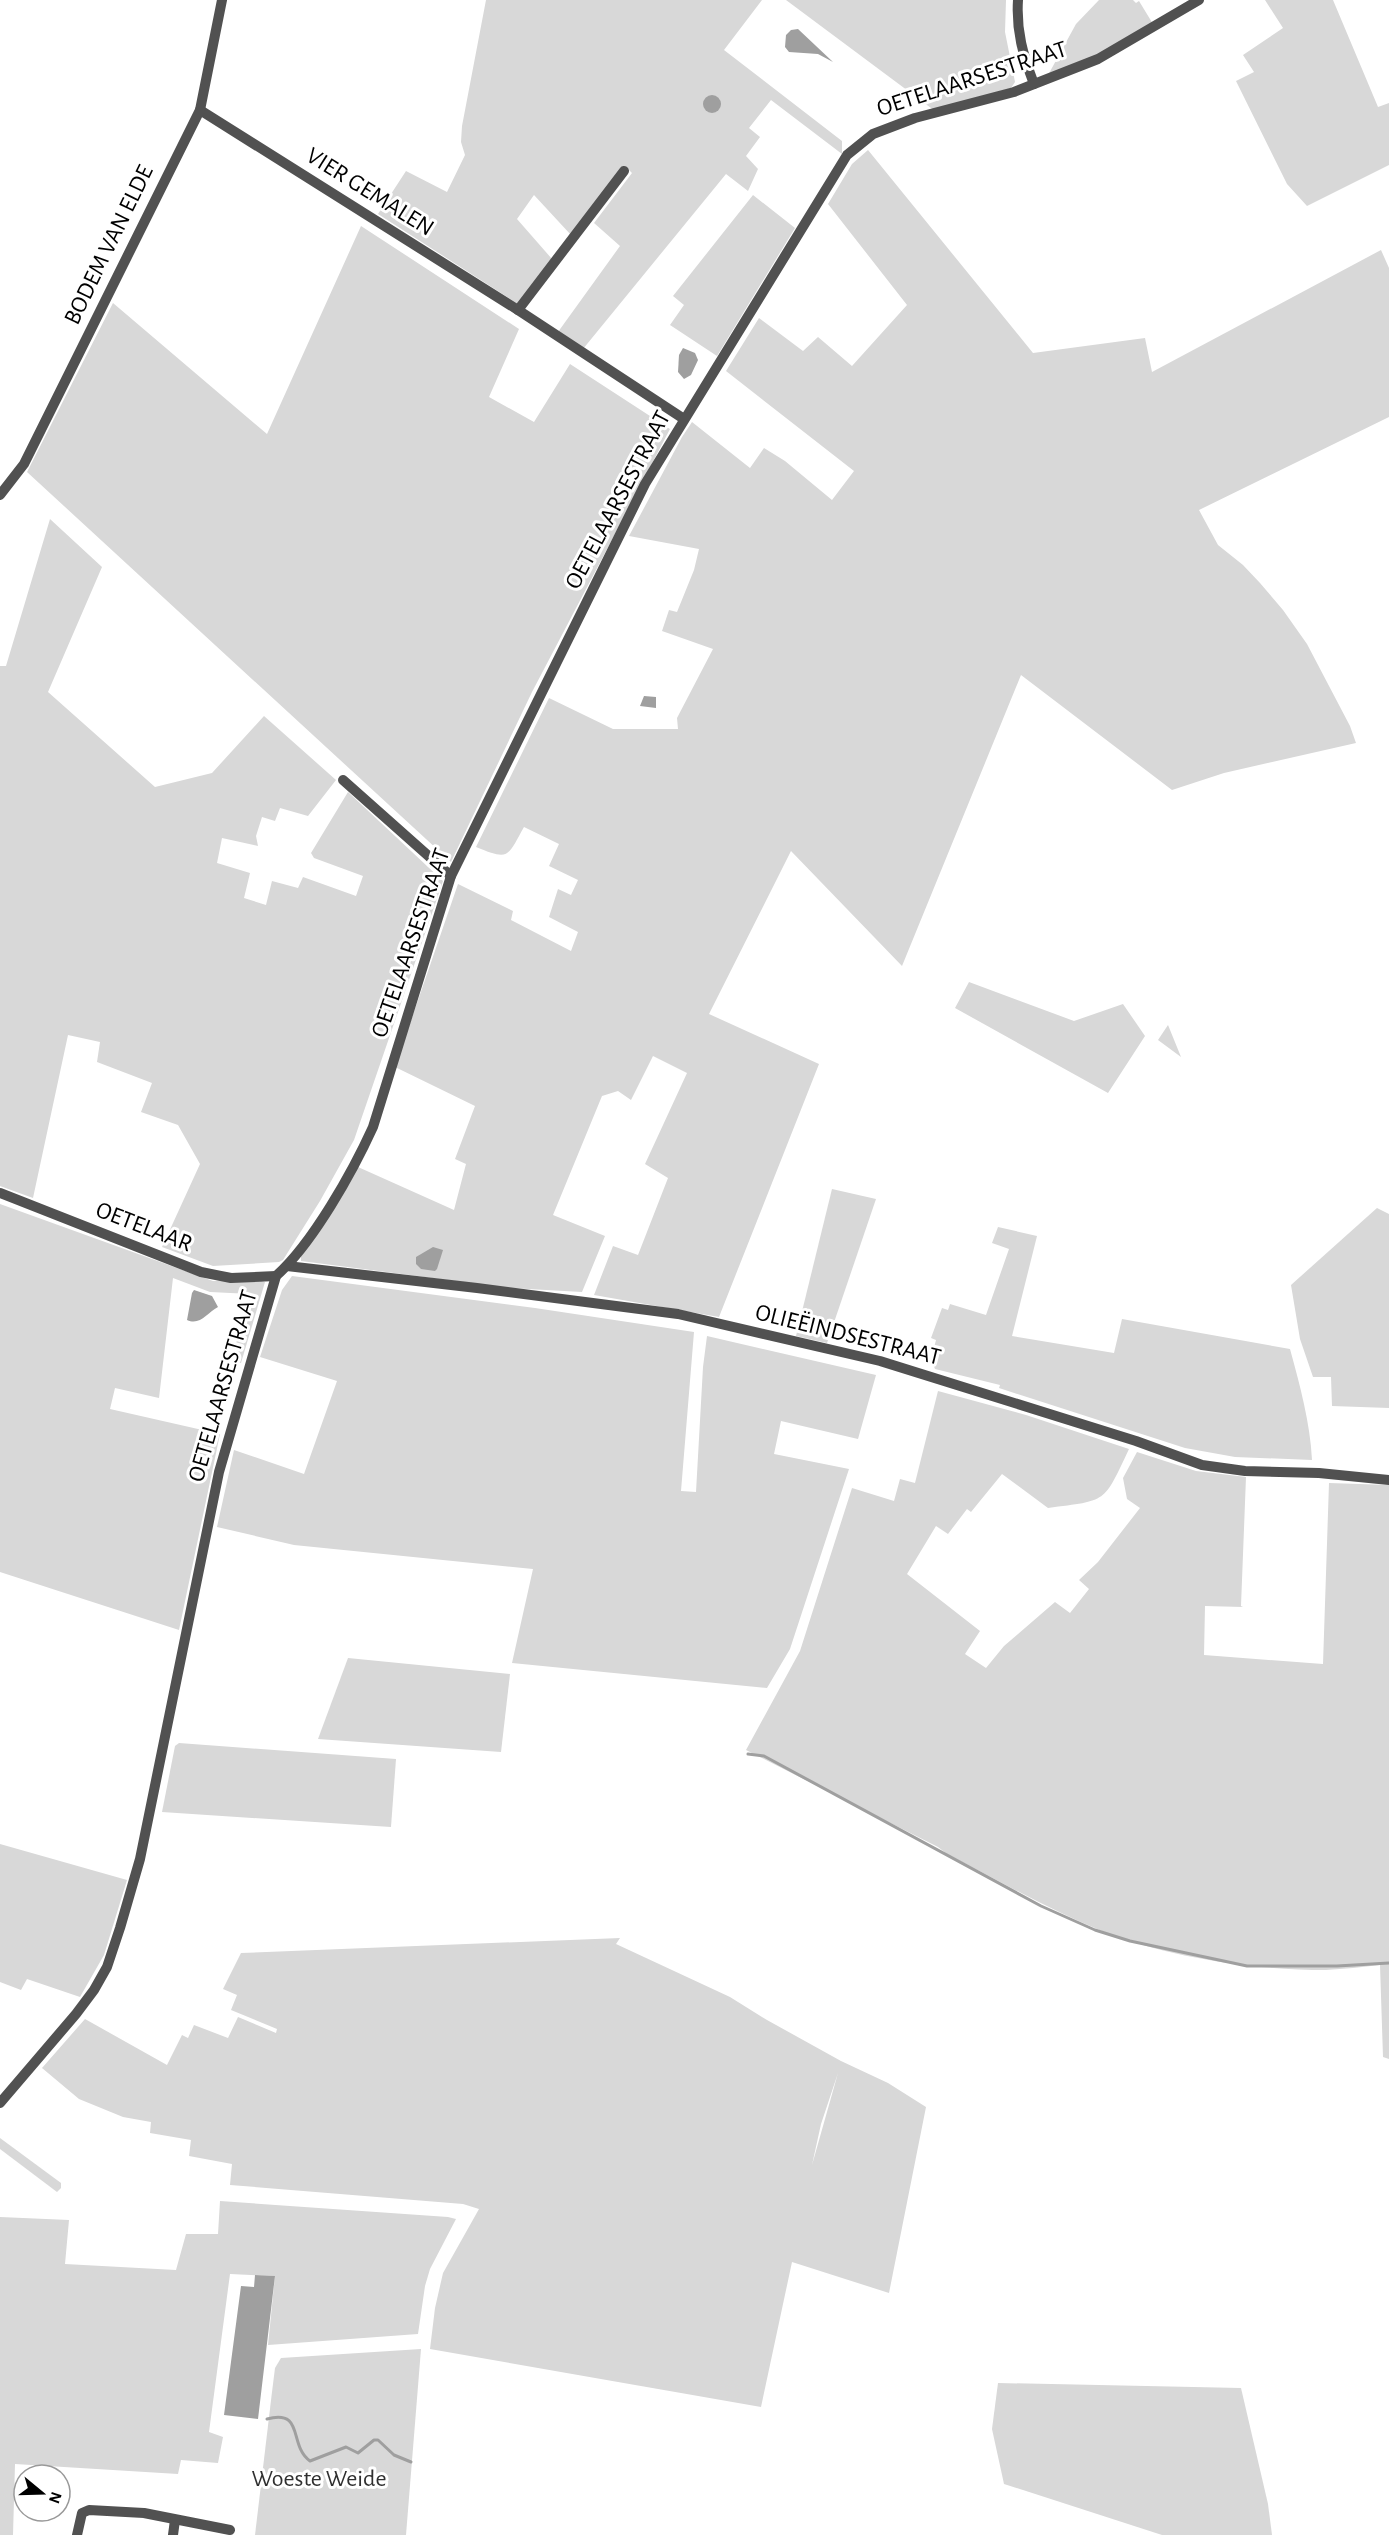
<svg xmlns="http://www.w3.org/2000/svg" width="1389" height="2535" font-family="'Alegreya Sans',sans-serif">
<rect width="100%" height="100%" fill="#fff"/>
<g fill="#d8d8d8" fill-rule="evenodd">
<polygon points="486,0 762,0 724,50 842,141 842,154 771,100 749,128 760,137 746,156 758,169 748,191 726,174 583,349 558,332 620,246 594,223 632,173 625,166 571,235 534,195 517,219 552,259 518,304 378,214 406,171 447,192 465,155 461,142 462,126"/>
<polygon points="786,0 1006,0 1005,32 1015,82 1011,88 935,111"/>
<polygon points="1099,0 1133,0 1136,3 1139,1 1153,24 1103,53 1047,77 1076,24"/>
<polygon points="1265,0 1333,0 1378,107 1389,103 1389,165 1307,206 1287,184 1236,81 1254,72 1243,55 1283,28"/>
<path d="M 868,150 L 1033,353 L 1145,338 L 1152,372 L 1381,250 L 1389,268 L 1389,417 L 1199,510 L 1218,545 L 1243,565 L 1260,583 L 1283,610 L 1307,644 L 1350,726 L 1356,743 L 1224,773 L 1172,790 L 1021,675 L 902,966 L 791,851 L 709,1014 L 819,1064 L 719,1317 L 594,1295 L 613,1246 L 638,1255 L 668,1178 L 645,1164 L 687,1073 L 653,1056 L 631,1100 L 618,1091 L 602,1096 L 553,1215 L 605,1236 L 582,1292 L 510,1288 L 301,1261 L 301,1256 L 358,1167 L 454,1210 L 466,1164 L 455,1159 L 475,1106 L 395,1067 L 458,884 L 513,911 L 511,920 L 571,951 L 578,932 L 549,917 L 558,889 L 571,895 L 578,880 L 549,866 L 559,844 L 524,827 C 507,857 510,861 476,847 L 549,698 L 613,729 L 678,729 L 677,718 L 713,649 L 662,631 L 669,610 L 677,612 L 694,570 L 699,549 L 629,536 L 682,437 L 692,422 L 750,468 L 764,448 L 785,461 L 832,500 L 854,471 L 726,371 L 759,318 L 803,351 L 818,337 L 852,366 L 907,305 L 828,204 L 852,164 Z"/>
<polygon points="753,195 795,228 717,356 670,325 684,305 673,296"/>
<polygon points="361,226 519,329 489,397 534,422 570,364 670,429 532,692 451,862 27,472 113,303 267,434"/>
<polygon points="50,519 102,567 48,692 155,787 212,773 264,716 336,780 308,816 280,808 275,821 262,817 256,836 258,846 222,838 217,863 250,873 244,898 266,905 272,881 298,888 303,877 356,896 363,876 314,858 311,853 348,792 443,881 354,1140 320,1201 283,1260 279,1262 213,1266 162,1247 200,1164 178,1125 141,1112 152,1083 97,1062 100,1042 68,1035 33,1198 0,1186 0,666 6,666"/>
<polygon points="969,982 1074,1021 1123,1004 1145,1036 1108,1093 955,1008"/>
<polygon points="1168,1025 1181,1057 1158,1040"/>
<polygon points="832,1189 876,1199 827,1343 796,1336"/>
<polygon points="0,1204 213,1281 255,1279 265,1282 241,1363 231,1360 251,1294 210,1292 173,1278 159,1398 115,1388 110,1409 220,1434 179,1630 0,1572"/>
<polygon points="1377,1208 1389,1214 1389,1408 1332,1406 1331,1377 1313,1377 1300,1339 1291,1285"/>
<path d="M 998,1227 L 1037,1236 L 1012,1336 L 1114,1353 L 1122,1319 L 1290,1349 C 1300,1386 1310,1422 1312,1460 L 1235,1457 L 1185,1448 L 999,1388 L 1000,1385 L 935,1369 L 931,1359 L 936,1340 L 931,1338 L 942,1308 L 948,1310 L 950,1304 L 986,1315 L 1009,1249 L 992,1243 Z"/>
<polygon points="292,1276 535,1308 694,1332 681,1491 696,1492 703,1367 707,1336 876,1375 858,1439 781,1421 774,1454 849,1469 790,1649 767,1688 512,1663 533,1569 294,1545 217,1527 234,1450 304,1474 337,1381 260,1357 282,1290"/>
<path d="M 938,1391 L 1026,1415 L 1129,1449 C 1103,1504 1108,1500 1048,1508 L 1002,1474 L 971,1512 L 967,1509 L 948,1534 L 936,1526 L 907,1574 L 980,1631 L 965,1654 L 986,1668 L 1004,1646 L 1055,1602 L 1070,1613 L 1089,1589 L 1079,1580 L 1098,1562 L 1140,1508 L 1127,1499 L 1123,1478 L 1137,1452 L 1196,1471 L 1246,1477 L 1241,1606 L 1243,1607 L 1205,1606 L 1204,1655 L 1323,1664 L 1329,1483 L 1389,1485 L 1389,2059 L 1383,2057 L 1380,1965 C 1362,1967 1344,1969 1326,1970 C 1254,1970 1170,1958 1102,1931 C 1049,1910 998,1880 947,1854 L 938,1847 L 746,1750 L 800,1651 L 852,1488 L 894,1501 L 900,1479 L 915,1483 Z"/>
<polygon points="348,1658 510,1674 501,1752 318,1739"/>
<polygon points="179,1743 396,1759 391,1827 162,1812 175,1746"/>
<polygon points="0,1844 127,1880 104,1955 80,1997 27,1979 21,1990 0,1982"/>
<path d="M 620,1938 L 616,1944 L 730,1997 L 767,2020 L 841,2061 L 888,2083 L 926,2107 L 889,2293 L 792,2262 L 761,2407 L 430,2349 L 435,2308 L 443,2273 L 479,2209 L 463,2204 L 230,2185 L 232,2164 L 189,2156 L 191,2140 L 150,2133 L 151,2122 L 123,2117 L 79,2099 L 42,2068 L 85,2019 L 167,2065 L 182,2035 L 188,2038 L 194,2025 L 228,2038 L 238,2017 L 276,2033 L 277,2029 L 231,2010 L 237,1995 L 223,1989 L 241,1953 ZM 838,2073 L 812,2165 L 821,2124 Z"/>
<polygon points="0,2138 61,2183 61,2188 57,2192 0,2149"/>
<polygon points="220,2201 448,2217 456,2219 430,2269 425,2286 418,2334 268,2345 275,2276 230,2274 209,2432 223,2437 218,2463 181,2460 178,2474 15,2464 13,2535 0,2535 0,2217 69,2220 65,2264 176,2270 186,2234 218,2234"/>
<polygon points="421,2349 406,2535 255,2535 272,2392 275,2368 281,2358"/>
<polygon points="998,2383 1241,2388 1268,2504 1272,2535 1162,2535 1004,2484 992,2429"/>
</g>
<g fill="#9f9f9f">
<polygon points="798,29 833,62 818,54 789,52 785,47 786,35 791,30"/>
<circle cx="712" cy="104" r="9"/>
<polygon points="683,348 695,353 698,360 691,375 684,379 678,372 679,355"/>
<polygon points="644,696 656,697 656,708 640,706"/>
<polygon points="433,1247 443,1250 437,1269 435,1271 421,1269 416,1264 416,1257"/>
<path d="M 194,1290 L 212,1296 L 218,1307 C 207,1313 200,1326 187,1320 L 192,1293 Z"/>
<polygon points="255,2275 275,2276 258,2419 224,2415 241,2286 254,2287"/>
</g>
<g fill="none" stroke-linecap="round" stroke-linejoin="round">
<g stroke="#9f9f9f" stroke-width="3">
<polyline points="748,1754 764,1756 1041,1906 1095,1930 1130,1941 1247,1966 1337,1966 1389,1963"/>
<path d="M 267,2419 C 305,2409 288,2445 310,2461 L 346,2447 L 358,2453 L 374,2440 L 378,2440 L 394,2455 L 411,2462"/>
</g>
<g stroke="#515151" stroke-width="10">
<path d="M 1018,0 C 1016,31 1023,55 1034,84"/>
<polyline points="200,110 518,310 684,419"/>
<polyline points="518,310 624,171"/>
<polyline points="0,495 24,464 200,110 222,0"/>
<polyline points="343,780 451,876"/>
<polyline points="0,1193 201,1272 231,1278 276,1276"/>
<polyline points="287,1266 477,1288 678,1314 880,1361 1136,1441 1202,1465 1245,1471 1319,1473 1389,1480"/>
<path d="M 0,2103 L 76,2014 L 94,1990 L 107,1967 L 120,1928 L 140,1859 L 219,1472 L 276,1276 C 313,1243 353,1171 373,1127 L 451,876 L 645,484 L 847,155 L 873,134 L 915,118 L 1014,92 L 1098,59 L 1199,0"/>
<polyline points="77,2535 82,2513 89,2510 144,2513 230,2530"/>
<polyline points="173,2535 175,2520"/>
</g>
</g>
<g text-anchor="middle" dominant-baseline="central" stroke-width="6" stroke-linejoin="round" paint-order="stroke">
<g font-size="24" fill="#000" stroke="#fff">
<text transform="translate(972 79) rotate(-18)">OETELAARSESTRAAT</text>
<text transform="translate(370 192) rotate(32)">VIER GEMALEN</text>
<text transform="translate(109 245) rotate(-64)">BODEM VAN ELDE</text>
<text transform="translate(618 500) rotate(-62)">OETELAARSESTRAAT</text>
<text transform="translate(411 943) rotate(-71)">OETELAARSESTRAAT</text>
<text transform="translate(144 1227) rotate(21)">OETELAAR</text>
<text transform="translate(848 1335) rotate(14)">OLIEËINDSESTRAAT</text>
<text transform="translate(223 1386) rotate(-74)">OETELAARSESTRAAT</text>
</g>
<g font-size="24" fill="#2f2f2f" stroke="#fff">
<text x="319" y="2479">Woeste Weide</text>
</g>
</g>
<g transform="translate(42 2493) rotate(109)"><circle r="28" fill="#ffffff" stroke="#999999" stroke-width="1.5"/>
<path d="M0-4.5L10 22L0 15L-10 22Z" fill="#000000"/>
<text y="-9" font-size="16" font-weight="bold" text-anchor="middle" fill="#000000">N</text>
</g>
</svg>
